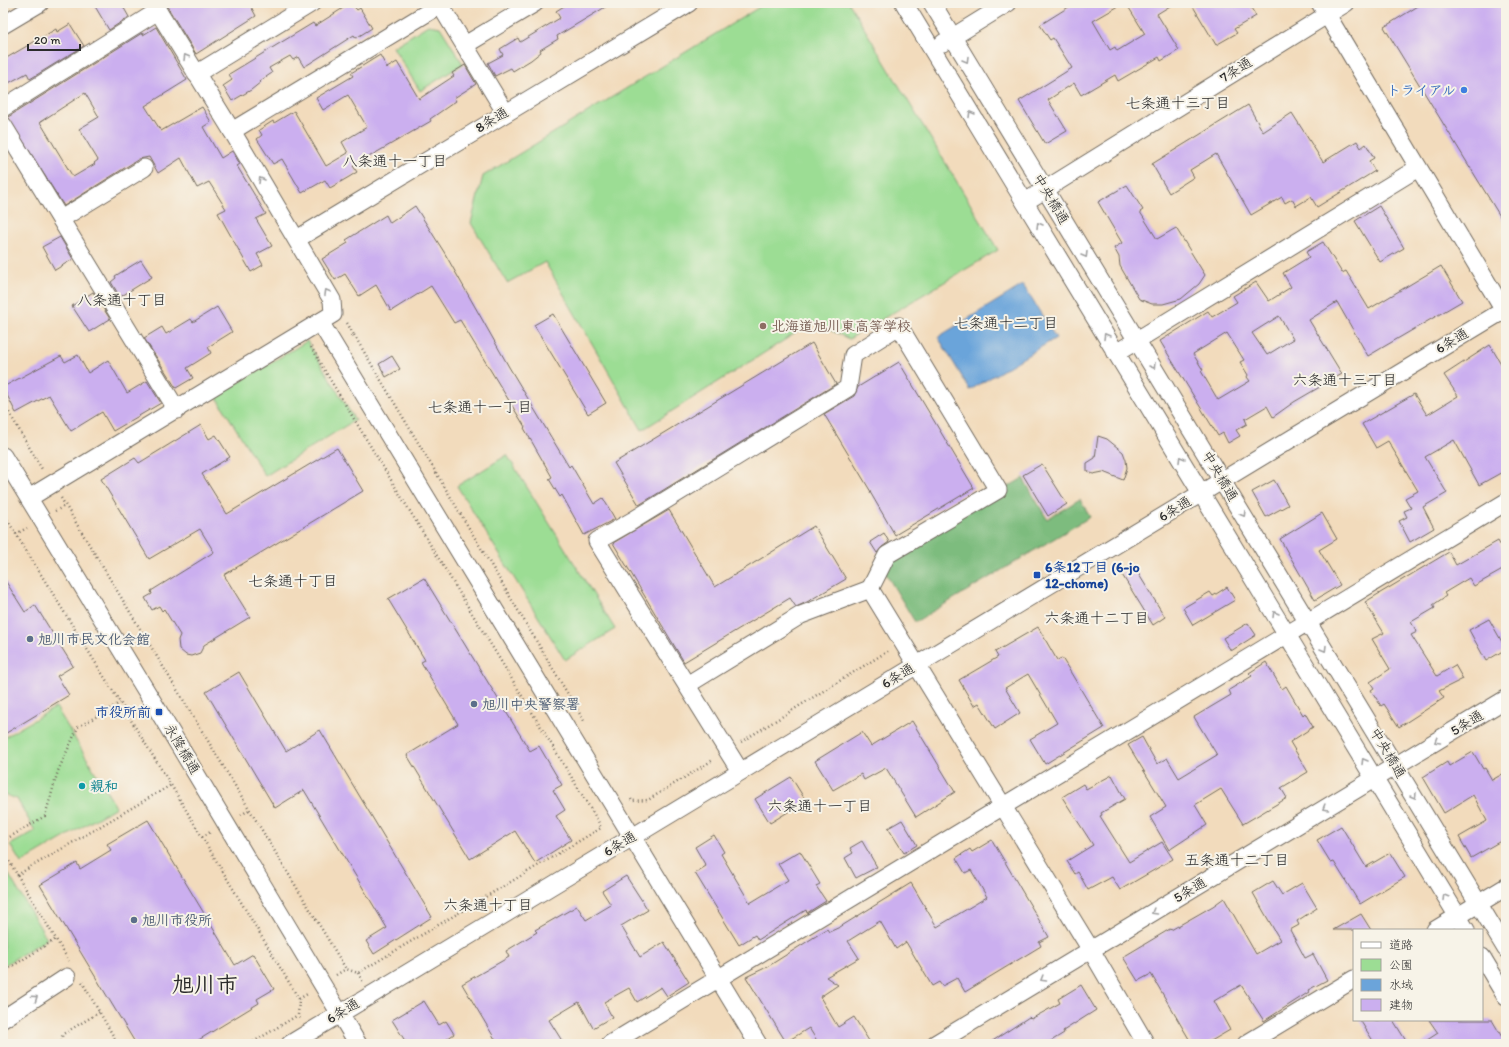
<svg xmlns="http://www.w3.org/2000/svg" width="1509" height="1047" font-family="Itim,'Klee One',sans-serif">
<rect width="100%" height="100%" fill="#f7f3e8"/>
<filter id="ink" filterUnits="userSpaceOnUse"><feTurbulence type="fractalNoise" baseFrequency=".025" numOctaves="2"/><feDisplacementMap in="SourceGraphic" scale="8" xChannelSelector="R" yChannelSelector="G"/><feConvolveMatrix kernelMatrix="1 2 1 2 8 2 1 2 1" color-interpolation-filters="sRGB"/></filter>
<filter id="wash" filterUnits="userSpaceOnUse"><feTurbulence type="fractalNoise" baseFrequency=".012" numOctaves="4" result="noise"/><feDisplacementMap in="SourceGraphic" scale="16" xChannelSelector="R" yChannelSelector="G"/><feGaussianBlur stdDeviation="0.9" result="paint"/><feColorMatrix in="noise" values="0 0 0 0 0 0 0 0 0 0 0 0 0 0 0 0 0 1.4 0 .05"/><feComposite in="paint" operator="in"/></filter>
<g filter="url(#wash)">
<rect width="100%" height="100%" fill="#f2dbbc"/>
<g fill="#9cdd94" stroke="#648460">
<polygon points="766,3 849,3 998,250 849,339 813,322 642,430 545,262 507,283 471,223 483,176"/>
<polygon points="428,25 440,27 463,64 420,91 393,47"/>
<polygon points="307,341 355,420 265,476 216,396"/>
<polygon points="507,455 615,629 565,660 457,486"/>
<polygon points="56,707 116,807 21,863 10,845 35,831 17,799 3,794 3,738"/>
<polygon points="3,865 47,939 3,966"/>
</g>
<polygon fill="#7dbc7e" stroke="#547454" points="1023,478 1047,519 1080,499 1090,517 915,622 880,564"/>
<polygon fill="#6ba4da" stroke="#4b6882" points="1023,285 1056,338 970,390 938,337"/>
<g id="blocks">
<g fill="#cbafef" fill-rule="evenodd">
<polygon points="93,3 121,3 129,17 109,30"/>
<polygon points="165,3 249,3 256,16 196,54"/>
<polygon points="351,3 357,10 360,8 372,28 356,38 354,35 304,67 298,57 293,60 290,56 269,68 272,73 260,81 261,82 251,90 232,101 223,86 232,80 229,74 313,23 315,26"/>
<polygon points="569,3 612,3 557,36 558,39 540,50 541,52 531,60 513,71 511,68 495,76 488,63 503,55 500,49 518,38 520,42 560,18 556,11"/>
<polygon points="1075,3 1124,3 1093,21 1110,50 1115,47 1117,51 1145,34 1126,3 1175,3 1157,14 1179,50 1161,61 1159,57 1118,81 1115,75 1081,95 1074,83 1048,100 1067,131 1045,144 1019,101 1072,68 1053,38 1050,40 1040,25"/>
<polygon points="1191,3 1248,3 1256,16 1234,29 1237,33 1216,45"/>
<polygon points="1423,3 1506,3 1506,226 1384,27"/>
<polygon points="70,24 84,46 30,79 27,73 3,86 3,60 56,29 57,32"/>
<path d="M 156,27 L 187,80 L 145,106 L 161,131 L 202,107 L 211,122 L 203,127 L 221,158 L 232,151 L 240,164 L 237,166 L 266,214 L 256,219 L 272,246 L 257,254 L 263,265 L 251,272 L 218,213 L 226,209 L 209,182 L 197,188 L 181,158 L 158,173 L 149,157 L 139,159 L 64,206 L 8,117 L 142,33 L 143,35 ZM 85,93 L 99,117 L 79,129 L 98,160 L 94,163 L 95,164 L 73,177 L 40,122 Z"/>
<polygon points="380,55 387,68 397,62 419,99 454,76 452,73 465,65 476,84 454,98 456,101 430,119 431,121 353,166 357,172 349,177 330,188 325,180 302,193 282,159 273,164 257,139 262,135 259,130 273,121 274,123 294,111 326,166 348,153 342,142 367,127 348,95 323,110 316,98 353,76 351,73"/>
<polygon points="1248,105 1263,132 1292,113 1323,162 1357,141 1361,148 1366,144 1374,158 1369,161 1375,171 1317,207 1311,197 1296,206 1292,199 1285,203 1282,197 1251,215 1216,154 1190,170 1194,177 1169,193 1152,164"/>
<polygon points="1127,185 1143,210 1140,212 1157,239 1176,228 1205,275 1199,284 1181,299 1163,304 1152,304 1139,299 1120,266 1119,257 1114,248 1122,243 1098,202"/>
<polygon points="415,206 444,252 509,367 569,467 571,465 594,504 603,498 615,519 584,535 562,495 560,497 549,479 552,477 524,428 525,427 460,320 454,323 431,286 391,311 376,285 359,296 345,274 335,280 322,259 348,243 346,240 386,215 390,223"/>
<polygon points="1379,206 1404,248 1380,262 1355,221"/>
<polygon points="60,237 73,259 55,270 42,247"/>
<path d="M 1323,242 L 1342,273 L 1346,271 L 1369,309 L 1441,266 L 1462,301 L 1368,356 L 1337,302 L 1309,320 L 1342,374 L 1294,402 L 1273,417 L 1267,406 L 1245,419 L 1247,424 L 1236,430 L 1240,436 L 1228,443 L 1223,433 L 1218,436 L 1160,341 L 1208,311 L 1212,317 L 1237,302 L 1233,296 L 1256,282 L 1269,301 L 1291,287 L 1283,273 L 1309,257 L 1306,252 ZM 1279,316 L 1293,339 L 1267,355 L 1252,333 ZM 1227,333 L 1244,360 L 1240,362 L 1248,375 L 1247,377 L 1250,381 L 1218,400 L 1201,371 L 1203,370 L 1193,354 Z"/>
<polygon points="141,260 152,277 120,297 111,282 116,278 115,276"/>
<polygon points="93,292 110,319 89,332 72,306"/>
<polygon points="217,307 232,332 208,347 211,353 187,368 193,378 176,388 144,338 162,327 166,334 191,319 193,322"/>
<polygon points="553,314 606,403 588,414 534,325"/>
<polygon points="812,343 836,384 639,505 614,463"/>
<polygon points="1490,345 1506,372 1506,470 1479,485 1454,440 1425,457 1447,493 1423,507 1434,528 1410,542 1399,521 1407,517 1404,511 1411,508 1405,498 1418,491 1388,441 1376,448 1362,424 1414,394 1427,415 1458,396 1444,375"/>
<polygon points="78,355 88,373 108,360 127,393 147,381 161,403 113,431 102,412 71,431 49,395 16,413 3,387 61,356 65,362"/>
<polygon points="392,356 400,369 386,377 379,364"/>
<polygon points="899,362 974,488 895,535 870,492 871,492 824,414 854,396 858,387"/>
<polygon points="201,425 209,439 216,435 230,457 202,474 227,514 337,448 363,491 224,575 250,617 204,645 200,653 191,656 186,655 179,649 178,640 180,635 164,609 162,611 159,606 152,610 145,598 152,594 151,591 214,552 200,529 149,559 101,479 135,458 139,463"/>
<polygon points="1098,436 1107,439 1123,452 1126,460 1127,468 1123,480 1103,472 1093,474 1087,471 1087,463 1095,458"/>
<polygon points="1042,464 1067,504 1048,516 1023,475"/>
<polygon points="1274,480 1288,505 1266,517 1252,492"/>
<polygon points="669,510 715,587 814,526 846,579 807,602 796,607 790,598 684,662 613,543"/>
<polygon points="1322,513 1337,539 1319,550 1340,585 1315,600 1280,539"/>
<polygon points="884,533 889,542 882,547 877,553 870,542"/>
<polygon points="1498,541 1506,555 1506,568 1474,586 1469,578 1444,593 1446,596 1433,605 1435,608 1411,622 1417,632 1411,635 1437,676 1455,665 1463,679 1439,691 1444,698 1399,727 1384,704 1381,706 1371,690 1374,688 1370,682 1390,669 1372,639 1384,633 1365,602 1449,552 1456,565"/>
<polygon points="1133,565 1165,617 1153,625 1121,573"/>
<polygon points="3,577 25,612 35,605 73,666 57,676 69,695 3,735"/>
<polygon points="424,578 530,751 539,746 562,785 553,790 565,810 556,816 571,840 535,863 515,831 470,859 407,755 458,724 421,662 425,660 388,599"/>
<polygon points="1227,587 1235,600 1193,625 1183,608 1210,592 1213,596"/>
<polygon points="1489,619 1506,649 1486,661 1469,630"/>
<polygon points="1248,623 1256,635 1231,651 1223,638"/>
<polygon points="1038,627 1057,660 1062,658 1104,728 1045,764 1030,739 1057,723 1028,674 1005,688 1020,713 995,729 979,703 974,706 959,680 998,657 995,652"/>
<polygon points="1266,662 1282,689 1286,686 1303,715 1305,713 1313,727 1290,742 1308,772 1281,788 1287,798 1243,824 1221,789 1195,805 1207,825 1169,850 1150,817 1166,807 1128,745 1142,737 1157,764 1167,758 1179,778 1217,755 1194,717 1231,695 1229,690 1252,676 1249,673"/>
<polygon points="239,672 286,751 320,730 432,917 374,954 366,941 387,928 304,790 275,808 206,692"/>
<polygon points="912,721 955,792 916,817 886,768 864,780 861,774 833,790 815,761 862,732 871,746"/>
<polygon points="1473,752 1483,769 1485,768 1492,780 1506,772 1506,838 1471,858 1459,837 1487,821 1473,795 1444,813 1423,777 1447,762 1449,766"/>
<polygon points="1112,775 1125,799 1101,813 1102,815 1100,816 1129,862 1162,842 1173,859 1120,890 1112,877 1088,890 1078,872 1075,874 1067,861 1093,845 1062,797 1083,784 1086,789"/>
<polygon points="791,777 806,801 770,823 755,799"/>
<polygon points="148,820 235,965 253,954 274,989 257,999 259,1003 192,1044 136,1044 40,885 77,863 80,869 111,850 107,844"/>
<polygon points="902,820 917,845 904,853 888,828"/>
<polygon points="1341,826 1366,867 1390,853 1405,877 1360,904 1334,862 1331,863 1317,840"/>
<polygon points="714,835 724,852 721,854 750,903 788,880 778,864 800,851 820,884 816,886 826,901 807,913 806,910 758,940 755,935 739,945 695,873 706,866 695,847"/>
<polygon points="992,840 1049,937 1039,942 1041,946 965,992 957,978 942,986 939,982 932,986 906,942 896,949 880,921 848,941 859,958 826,977 838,985 820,997 838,1027 854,1017 871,1044 819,1044 809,1028 786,1042 746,977 767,967 827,929 829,932 840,927 911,883 937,927 987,897 971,870 965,873 956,858 970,849 972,852"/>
<polygon points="862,841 877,867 856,878 845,858 853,853 850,848"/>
<polygon points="626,876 648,910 621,926 640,957 664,942 689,982 667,996 661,987 637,1002 629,988 604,1002 612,1017 593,1028 579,1002 549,1020 564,1044 498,1044 462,984 509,957 506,951 537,932 535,930 577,906 586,920 611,905 602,891"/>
<polygon points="1273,881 1282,895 1302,883 1317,908 1297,921 1299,925 1290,930 1305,958 1313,954 1327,980 1308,990 1309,992 1264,1021 1241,985 1214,1001 1230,1030 1206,1044 1192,1044 1151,974 1138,981 1123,957 1170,929 1171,930 1213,906 1224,898 1256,954 1280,940 1253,893"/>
<polygon points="1361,914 1371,930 1333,930"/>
<polygon points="1081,985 1096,1010 1063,1031 1064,1033 1046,1044 988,1044 1029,1017 1031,1019 1060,1003 1058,999"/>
<polygon points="424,1001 439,1025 446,1021 454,1034 447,1039 450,1044 407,1044 392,1020"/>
<polygon points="1360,1020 1393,1020 1408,1044 1375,1044"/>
<polygon points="1429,1020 1492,1020 1506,1044 1421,1044 1438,1033"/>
</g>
</g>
</g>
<g filter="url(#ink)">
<use href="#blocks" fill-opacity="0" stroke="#71695e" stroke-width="1"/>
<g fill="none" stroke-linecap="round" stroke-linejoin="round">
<g stroke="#71695e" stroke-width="19">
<g id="minor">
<polyline points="439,3 505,112"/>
<polyline points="904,3 1466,930"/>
<polyline points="932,3 1506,949"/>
<polyline points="1320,3 1506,314"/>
<polyline points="3,25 40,3"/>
<polyline points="943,43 1008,3"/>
<polyline points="465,45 535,3"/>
<polyline points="196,74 312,3"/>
<polyline points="3,108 158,11"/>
<polyline points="3,125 177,410"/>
<polyline points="232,131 440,5"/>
<polyline points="1025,202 1346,3"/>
<polyline points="61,219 144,168"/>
<polyline points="297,239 689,3"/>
<polyline points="320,322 758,1044"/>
<polyline points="1116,353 1418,168"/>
<polyline points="3,456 159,712 358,1044"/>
<polyline points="29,498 333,314 332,300 232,131 153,3"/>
<polyline points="687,685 801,615 870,589 1091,950 1146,1044"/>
<polyline points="740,771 597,541 632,521 848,388 853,355 899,326 998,490 887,555 870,589"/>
<polyline points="1435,930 1506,887"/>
<polyline points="1482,957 1506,997"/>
<polyline points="3,1019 67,977"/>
<polyline points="290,1044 1506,309"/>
<polyline points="610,1044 1506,502"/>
<polyline points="935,1044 1506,699"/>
<polyline points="1246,1044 1354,979"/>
</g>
</g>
<g stroke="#71695e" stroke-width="2.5" stroke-dasharray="1 3" stroke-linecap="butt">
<polyline points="347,323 354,335 349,338"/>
<polyline points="354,335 584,721"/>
<polyline points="311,347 318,358"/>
<polyline points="3,402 43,471"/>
<polyline points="61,498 346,969 358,973 601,828 598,821 317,358"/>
<polyline points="55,511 65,506"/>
<polyline points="3,513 171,785 299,999 298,1015 300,1019"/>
<polyline points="16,534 27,528"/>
<polyline points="741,742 888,651"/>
<polyline points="631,799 632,801 648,800 713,760"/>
<polyline points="241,815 249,810"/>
<polyline points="202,837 212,831"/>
<polyline points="3,841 45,816 58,771 78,727 120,703"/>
<polyline points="3,851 69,961"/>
<polyline points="17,875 171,785"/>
<polyline points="3,972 56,939"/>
<polyline points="358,973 363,982"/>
<polyline points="336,975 346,969"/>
<polyline points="82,982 118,1044"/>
<polyline points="299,999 309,993"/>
<polyline points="59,1044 63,1034 100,1012"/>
<polyline points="250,1044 298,1015"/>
</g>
<use href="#minor" stroke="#fff" stroke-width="17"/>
</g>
<defs><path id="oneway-chevron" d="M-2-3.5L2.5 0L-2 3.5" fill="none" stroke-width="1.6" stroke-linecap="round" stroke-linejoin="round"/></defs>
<g stroke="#a0a0a0">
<use href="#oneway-chevron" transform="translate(186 57) rotate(-121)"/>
<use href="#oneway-chevron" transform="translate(966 60) rotate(59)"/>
<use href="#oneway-chevron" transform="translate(971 114) rotate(-121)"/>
<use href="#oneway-chevron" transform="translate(261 180) rotate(-121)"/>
<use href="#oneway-chevron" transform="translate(1039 225) rotate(-121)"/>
<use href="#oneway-chevron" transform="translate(1085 255) rotate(59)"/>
<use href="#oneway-chevron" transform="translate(327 292) rotate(-120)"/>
<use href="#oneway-chevron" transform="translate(1106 336) rotate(-121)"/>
<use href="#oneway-chevron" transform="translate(1153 366) rotate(59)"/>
<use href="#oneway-chevron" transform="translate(1181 459) rotate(-121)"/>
<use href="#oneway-chevron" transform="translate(1243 514) rotate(59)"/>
<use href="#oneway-chevron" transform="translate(1275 614) rotate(-121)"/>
<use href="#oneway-chevron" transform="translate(1324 649) rotate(59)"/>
<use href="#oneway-chevron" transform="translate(1437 741) rotate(149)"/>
<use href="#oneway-chevron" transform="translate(1364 761) rotate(-121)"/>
<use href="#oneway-chevron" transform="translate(1414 796) rotate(59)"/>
<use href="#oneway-chevron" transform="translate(1325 808) rotate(149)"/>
<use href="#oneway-chevron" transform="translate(1445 897) rotate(-121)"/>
<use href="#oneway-chevron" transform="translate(1154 912) rotate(149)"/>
<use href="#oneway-chevron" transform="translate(1043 979) rotate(149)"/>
<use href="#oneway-chevron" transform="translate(35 998) rotate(-34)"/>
</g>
</g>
<circle fill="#3f7fe0" stroke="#f7f3e8" stroke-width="1.5" cx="1464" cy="90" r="4"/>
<circle fill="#8d6e63" stroke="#f7f3e8" stroke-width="1.5" cx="763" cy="326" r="4"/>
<g fill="#1a4fb4" stroke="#f7f3e8" stroke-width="1.5">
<rect x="1033" y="571" width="8" height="8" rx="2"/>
<rect x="155" y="708" width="8" height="8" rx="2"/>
</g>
<g fill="#5c6f8a" stroke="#f7f3e8" stroke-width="1.5">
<circle cx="30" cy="639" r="4"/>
<circle cx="474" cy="704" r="4"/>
<circle cx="134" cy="920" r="4"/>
</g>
<circle fill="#0f9aa8" stroke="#f7f3e8" stroke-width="1.5" cx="82" cy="786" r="4"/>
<g text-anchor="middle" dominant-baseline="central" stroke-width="4" stroke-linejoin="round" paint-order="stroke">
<g font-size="14" fill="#2b2b2b" stroke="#f7f3e8">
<text transform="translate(1236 70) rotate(-32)">7条通</text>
<text transform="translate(492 120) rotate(-31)">8条通</text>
<text transform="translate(1051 199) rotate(59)">中央橋通</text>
<text transform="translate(1452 341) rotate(-31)">6条通</text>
<text transform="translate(1220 476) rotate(59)">中央橋通</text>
<text transform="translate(1175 509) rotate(-31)">6条通</text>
<text transform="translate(898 676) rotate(-31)">6条通</text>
<text transform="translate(1467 723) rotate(-31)">5条通</text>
<text transform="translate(182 749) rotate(59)">永隆橋通</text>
<text transform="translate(1388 753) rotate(59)">中央橋通</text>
<text transform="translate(620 844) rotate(-31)">6条通</text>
<text transform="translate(1190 890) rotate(-31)">5条通</text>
<text transform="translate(343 1011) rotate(-31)">6条通</text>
</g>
<g font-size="14" font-weight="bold" fill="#366cbe" stroke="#f7f3e8" text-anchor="end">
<text x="1456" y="90">トライアル</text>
</g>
<g font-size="14" font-weight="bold" fill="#785e54" stroke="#f7f3e8" text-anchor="start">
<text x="771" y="326">北海道旭川東高等学校</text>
</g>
<g font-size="14" font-weight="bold" fill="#164399" stroke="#f7f3e8" text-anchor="start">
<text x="1045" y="567">6条12丁目 (6-jo<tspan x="1045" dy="16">12-chome)</tspan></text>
<text x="151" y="712" text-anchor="end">市役所前</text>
</g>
<g font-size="14" font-weight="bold" fill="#4e5e75" stroke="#f7f3e8" text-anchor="start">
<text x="38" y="639">旭川市民文化会館</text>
<text x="482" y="704">旭川中央警察署</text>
<text x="142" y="920">旭川市役所</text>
</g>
<g font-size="14" font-weight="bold" fill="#0d838f" stroke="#f7f3e8" text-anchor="start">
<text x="90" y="786">親和</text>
</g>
<g font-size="15" fill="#2b2b2b" stroke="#f7f3e8">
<text x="1178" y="103">七条通十三丁目</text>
<text x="395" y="161">八条通十一丁目</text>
<text x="122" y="300">八条通十丁目</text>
<text x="1006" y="323">七条通十二丁目</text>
<text x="1345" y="380">六条通十三丁目</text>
<text x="480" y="407">七条通十一丁目</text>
<text x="293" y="581">七条通十丁目</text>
<text x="1097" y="618">六条通十二丁目</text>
<text x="820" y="806">六条通十一丁目</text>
<text x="1237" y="860">五条通十二丁目</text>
<text x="488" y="905">六条通十丁目</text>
</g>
<g font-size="22" font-weight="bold" fill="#2b2b2b" stroke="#f7f3e8">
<text x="205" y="984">旭川市</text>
</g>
</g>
<rect width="1509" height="1047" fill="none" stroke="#f7f3e8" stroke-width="16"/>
<rect x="1353" y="929" width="130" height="92" fill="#f7f3e8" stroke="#a5a39c"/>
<rect x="1361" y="942" width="20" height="6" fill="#ffffff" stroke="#a5a39c"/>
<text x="1389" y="949" font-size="12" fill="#2b2b2b">道路</text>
<rect x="1361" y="959" width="20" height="12" fill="#9cdd94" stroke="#a5a39c"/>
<text x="1389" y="969" font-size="12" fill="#2b2b2b">公園</text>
<rect x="1361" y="979" width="20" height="12" fill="#6ba4da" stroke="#a5a39c"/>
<text x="1389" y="989" font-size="12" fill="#2b2b2b">水域</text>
<rect x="1361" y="999" width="20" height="12" fill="#cbafef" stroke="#a5a39c"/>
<text x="1389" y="1009" font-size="12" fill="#2b2b2b">建物</text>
<path d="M28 44v6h52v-6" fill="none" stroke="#2b2b2b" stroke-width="2"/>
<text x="34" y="44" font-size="12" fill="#2b2b2b" stroke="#f7f3e8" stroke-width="3" paint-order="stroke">20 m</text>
</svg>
